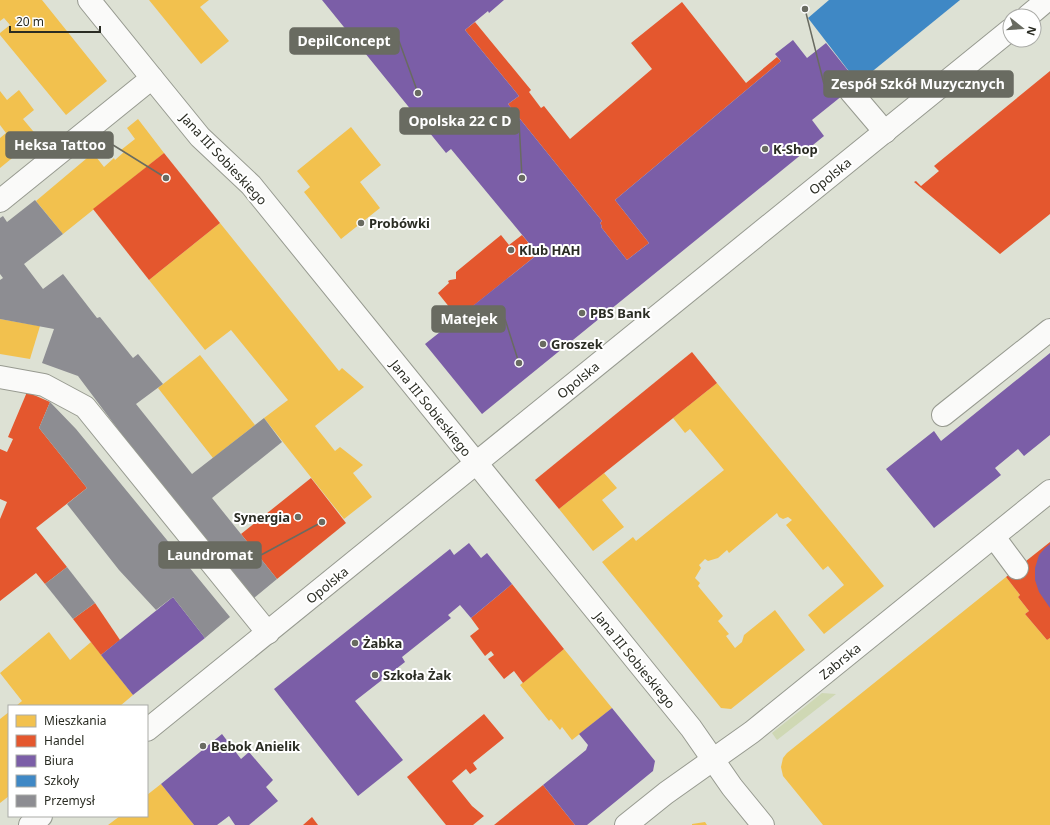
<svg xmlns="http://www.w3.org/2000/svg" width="1050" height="825" font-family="'Noto Sans',sans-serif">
<rect width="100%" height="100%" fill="#dde1d4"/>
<polygon fill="#cfd8b4" points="822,693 836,694 777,740 772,733"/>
<g fill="#f2c14e">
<polygon points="0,0 42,0 107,81 66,115 0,35 0,33 10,25 4,18 0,21"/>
<polygon points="149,0 209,0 200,7 229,41 201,64"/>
<polygon points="19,90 34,110 23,119 38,137 0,168 0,138 6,133 0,125 0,91 7,100"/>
<polygon points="138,119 164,153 63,234 36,201 93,153 104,167 114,158 115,160 124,152 121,150 135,139 127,128"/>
<polygon points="351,127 381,165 360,182 380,208 341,239 304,192 310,187 297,171"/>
<polygon points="220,223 339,371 342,368 364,387 315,426 335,451 340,447 363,465 353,473 372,497 344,519 264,418 288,400 231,330 205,350 149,280"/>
<polygon points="0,319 40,326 30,359 0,354"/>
<polygon points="200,355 255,425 213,458 158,388"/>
<polygon points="717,383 884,586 824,634 808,615 844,585 828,566 823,570 786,525 792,520 788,517 783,519 779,517 777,513 729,553 727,550 718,558 708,561 705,559 699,565 701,568 695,578 700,583 698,586 723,616 718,621 729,634 726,636 735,648 742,642 744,635 775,610 805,650 731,709 721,708 602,562 633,537 636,541 724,470 690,429 685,433 673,418"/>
<polygon points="604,473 617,488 602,500 624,527 593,551 559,509"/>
<polygon points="1006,577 1020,595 1018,597 1029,611 1025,614 1047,640 1050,638 1050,825 823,825 783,776 781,767 783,758 787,753"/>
<polygon points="49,632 70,660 91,642 133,695 120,706 16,706 22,701 0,673"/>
<polygon points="564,649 612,708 572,740 562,727 560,730 551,719 549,721 520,685"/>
<polygon points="9,712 9,796 0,803 0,719"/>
<polygon points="161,784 194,825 108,825 120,816 147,816 147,795"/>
<polygon points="705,822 707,825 692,825 692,824"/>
</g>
<g fill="#e4572e">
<polygon points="682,2 746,83 777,57 781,61 615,200 649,243 627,260 601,227 602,226 600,223 602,221 508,104 519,96 465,30 475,22 531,90 529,92 541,108 544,106 570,139 652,69 631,43"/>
<polygon points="1050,71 1050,214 1000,254 914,182 916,181 921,186 939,171 934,166"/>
<polygon points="164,153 220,223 149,280 93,209"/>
<polygon points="501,235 509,245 522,235 538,254 458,318 438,293 449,283 448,281 450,280 456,279 456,272"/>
<polygon points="692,352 717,383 559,509 535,480"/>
<polygon points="27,392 50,402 39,428 87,488 36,528 67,567 45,584 36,573 0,601 0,519 7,502 0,499 0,449 7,452 13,439 8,437"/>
<polygon points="311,478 346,523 277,579 241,534"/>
<polygon points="1050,542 1050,638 1047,640 1025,614 1029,611 1018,597 1020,595 1006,577"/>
<polygon points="512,584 564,649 523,683 514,671 504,679 488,659 494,655 491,651 485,656 470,636 479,629 471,618"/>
<polygon points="95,603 120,640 101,655 73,619"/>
<polygon points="484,714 504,738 473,763 477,769 470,774 466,769 452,781 472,806 484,816 473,825 446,825 407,777"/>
<polygon points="543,785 575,825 494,825"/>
<polygon points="312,817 318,825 303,825"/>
</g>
<g fill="#7b5ea7">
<polygon points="322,0 504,0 489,13 488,11 465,30 519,96 508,104 602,221 600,223 602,226 601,227 627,260 649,243 615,200 781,61 775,54 793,40 807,58 826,43 858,83 812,120 824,136 482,414 425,344 538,254 451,149 446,153"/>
<polygon points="1050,353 1050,435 1024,456 1018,449 995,468 1001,475 934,528 886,469 934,431 941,441"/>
<polygon points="469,543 481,558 487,553 512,584 471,618 460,605 448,615 451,618 402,657 405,662 355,701 403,760 358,796 274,689 450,549 454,555"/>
<polygon points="1050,544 1050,608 1039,592 1035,580 1035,568 1039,555 1045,548"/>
<polygon points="173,597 205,638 133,695 101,655"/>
<polygon points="612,708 655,761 653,771 587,825 575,825 543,785 586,750 588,745 579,734"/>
<polygon points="222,734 241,759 249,752 273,780 266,787 278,801 249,825 235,825 229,816 217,825 194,825 161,784"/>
</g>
<polygon fill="#3f88c5" points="829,0 960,0 858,83 808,18"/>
<g fill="#8d8d92">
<polygon points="35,200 63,234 24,264 43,289 63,274 97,318 100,317 133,358 138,354 163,384 136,404 192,474 264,418 282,442 212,498 277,579 248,603 78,376 42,363 54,329 0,319 0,280 3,278 0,274 0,218 3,216 7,222"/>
<polygon points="50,402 76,429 230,617 205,638 173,597 156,610 119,570 67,504 87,488 39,428"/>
<polygon points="67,567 95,603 73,619 45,584"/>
</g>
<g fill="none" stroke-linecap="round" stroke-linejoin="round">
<g stroke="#979a90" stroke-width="24">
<g id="minor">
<polyline points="89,0 152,78 200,137 251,185 691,728 732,787 763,825"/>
<polyline points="1028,16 1047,0"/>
<polyline points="851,92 885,132"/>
<polyline points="0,201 152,78"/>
<polyline points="0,377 44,385 85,407 268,633"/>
<polyline points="943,415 1050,330"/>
<polyline points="994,537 1017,568"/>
<polyline points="147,730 1010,30"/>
<polyline points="30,825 41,816"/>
<polyline points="626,825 666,793 752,732 1050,491"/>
</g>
</g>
<use href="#minor" stroke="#fafaf9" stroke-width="22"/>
</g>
<g fill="#696b61" stroke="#fff" stroke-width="1.5">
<circle cx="765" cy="149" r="4"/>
<circle cx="361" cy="223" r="4"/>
<circle cx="511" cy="250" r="4"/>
<circle cx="582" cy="313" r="4"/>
<circle cx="543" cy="344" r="4"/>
<circle cx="298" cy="517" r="4"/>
<circle cx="355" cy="643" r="4"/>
<circle cx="375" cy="675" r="4"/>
<circle cx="203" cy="746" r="4"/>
</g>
<g text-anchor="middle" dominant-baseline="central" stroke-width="4" stroke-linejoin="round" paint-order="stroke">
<g font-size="13" font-weight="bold" fill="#2a2c23" stroke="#fff" text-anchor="start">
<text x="773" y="149">K-Shop</text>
<text x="369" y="223">Probówki</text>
<text x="519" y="250">Klub HAH</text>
<text x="590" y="313">PBS Bank</text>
<text x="551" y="344">Groszek</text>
<text x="290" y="517" text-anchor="end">Synergia</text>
<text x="363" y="643">Żabka</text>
<text x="383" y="675">Szkoła Żak</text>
<text x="211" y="746">Bebok Anielik</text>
</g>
<g font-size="13" fill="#2a2c23" stroke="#fff">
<text transform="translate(224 159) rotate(47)">Jana III Sobieskiego</text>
<text transform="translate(830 176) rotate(-39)">Opolska</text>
<text transform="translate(578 380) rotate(-39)">Opolska</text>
<text transform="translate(431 408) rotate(51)">Jana III Sobieskiego</text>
<text transform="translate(327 585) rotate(-39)">Opolska</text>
<text transform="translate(635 660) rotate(51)">Jana III Sobieskiego</text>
<text transform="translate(840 661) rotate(-39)">Zabrska</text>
</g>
</g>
<path fill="none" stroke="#696b61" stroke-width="1.5" d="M418 93L399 41M805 9L824 84M522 178L519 121M166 178L113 145M519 363L505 319M322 522L261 555"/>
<g fill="#696b61" stroke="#fff" stroke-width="1.5">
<circle cx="418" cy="93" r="4"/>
<circle cx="805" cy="9" r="4"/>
<circle cx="522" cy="178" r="4"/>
<circle cx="166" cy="178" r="4"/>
<circle cx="519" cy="363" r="4"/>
<circle cx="322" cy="522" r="4"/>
</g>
<g fill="#696b61" stroke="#696b61" stroke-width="1.5">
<rect x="290" y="28" width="109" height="26" rx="4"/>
<rect x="824" y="71" width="189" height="26" rx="4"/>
<rect x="400" y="108" width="119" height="26" rx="4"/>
<rect x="6" y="132" width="107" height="26" rx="4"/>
<rect x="432" y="306" width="73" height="26" rx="4"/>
<rect x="159" y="542" width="102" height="26" rx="4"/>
</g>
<g font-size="14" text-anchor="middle" font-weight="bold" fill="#fff">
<text x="344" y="46">DepilConcept</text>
<text x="918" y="89">Zespół Szkół Muzycznych</text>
<text x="460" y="126">Opolska 22 C D</text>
<text x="60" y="150">Heksa Tattoo</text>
<text x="469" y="324">Matejek</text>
<text x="210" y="560">Laundromat</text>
</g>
<rect x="8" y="705" width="140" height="112" fill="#ffffff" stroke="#aaaba7"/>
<rect x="16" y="715" width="20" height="12" fill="#f2c14e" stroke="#aaaba7"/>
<text x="44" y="725" font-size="12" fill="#2a2c23">Mieszkania</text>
<rect x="16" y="735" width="20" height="12" fill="#e4572e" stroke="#aaaba7"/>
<text x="44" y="745" font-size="12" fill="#2a2c23">Handel</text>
<rect x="16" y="755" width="20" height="12" fill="#7b5ea7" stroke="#aaaba7"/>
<text x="44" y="765" font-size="12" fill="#2a2c23">Biura</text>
<rect x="16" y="775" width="20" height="12" fill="#3f88c5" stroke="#aaaba7"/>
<text x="44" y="785" font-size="12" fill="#2a2c23">Szkoły</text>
<rect x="16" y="795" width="20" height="12" fill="#8d8d92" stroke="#aaaba7"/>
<text x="44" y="805" font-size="12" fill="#2a2c23">Przemysł</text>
<g transform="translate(1022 28) rotate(107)"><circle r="19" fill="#ffffff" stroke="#aaaba7"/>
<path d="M0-3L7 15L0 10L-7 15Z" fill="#696b61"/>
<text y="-6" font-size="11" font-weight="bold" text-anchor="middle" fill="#2a2c23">N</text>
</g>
<path d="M10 26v6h90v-6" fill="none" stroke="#2a2c23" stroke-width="2"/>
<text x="16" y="26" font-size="12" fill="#2a2c23" stroke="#ffffff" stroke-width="3" paint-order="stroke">20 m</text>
</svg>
